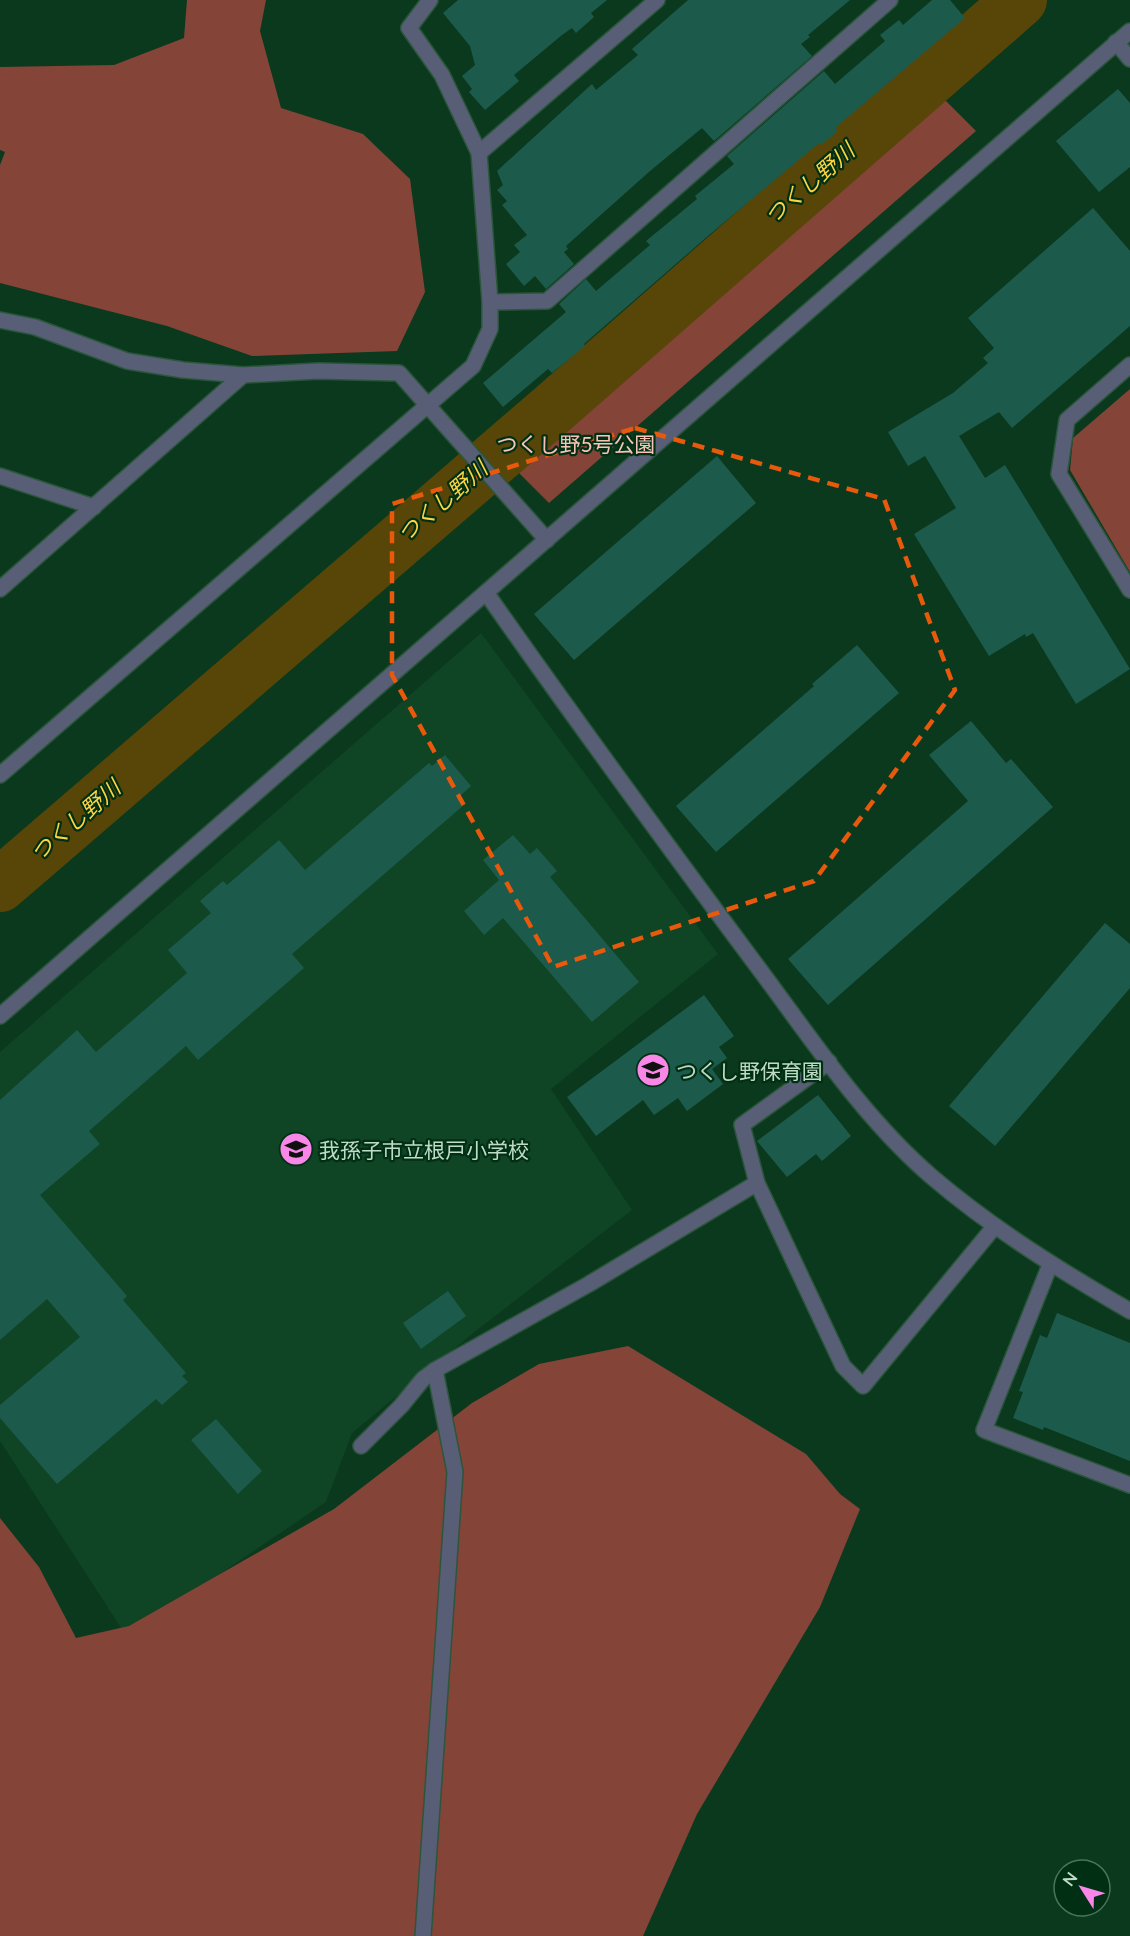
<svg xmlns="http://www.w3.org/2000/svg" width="1130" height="1936" font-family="Lato,'Noto Sans JP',sans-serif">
<rect width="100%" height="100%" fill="#0b391e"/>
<polygon fill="#0f4425" points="481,633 718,954 551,1089 632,1210 477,1330 352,1433 326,1502 127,1637 0,1441 0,1052"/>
<g fill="#844437">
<polygon points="187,0 266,0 260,31 281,108 363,134 410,179 425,292 397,351 252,356 167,326 0,283 0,165 5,152 0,150 0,67 114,65 184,38"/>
<polygon points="938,93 976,131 549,503 509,463"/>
<polygon points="1130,389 1130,572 1070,470 1073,438"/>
<polygon points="628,1346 806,1454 840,1494 860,1509 820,1607 697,1814 643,1936 0,1936 0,1518 39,1567 76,1638 129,1626 334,1509 472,1403 539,1364"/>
</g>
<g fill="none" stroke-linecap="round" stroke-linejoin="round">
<polyline stroke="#574608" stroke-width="54" points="0,885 548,413 1020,0"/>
</g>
<g fill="#1c5b4b">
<polygon points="458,0 607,0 591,13 594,17 576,33 572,28 562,35 514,75 519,81 485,110 469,92 472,89 462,76 475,65 470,46 443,13"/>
<polygon points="688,0 850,0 808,35 810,37 801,44 812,56 714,141 702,128 650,171 566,246 568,249 564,252 574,264 546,289 535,276 524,286 506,264 520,252 514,245 527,235 502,205 507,201 497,190 503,185 497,171 592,84 596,90 638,55 632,49"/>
<polygon points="932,0 950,0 965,18 835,128 838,131 821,145 819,143 708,236 584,344 585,346 552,373 548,369 503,407 483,383 566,312 559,304 586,279 596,291 650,245 646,241 697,199 695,196 734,164 727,156 824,71 835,84 885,41 880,35 899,20 903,25"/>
<polygon points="1118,89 1130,103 1130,167 1099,192 1056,141"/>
<polygon points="1093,208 1130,251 1130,326 1012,428 999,412 959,436 985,478 1005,465 1130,669 1076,704 1033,633 1026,637 1025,634 989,656 914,534 956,508 925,456 908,466 888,432 953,393 988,363 983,358 994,348 968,318"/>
<polygon points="717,456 756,503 574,660 534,614"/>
<polygon points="857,645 899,693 716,852 676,806 814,686 812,684"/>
<polygon points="971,721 1006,763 1011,759 1053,807 828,1005 788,959 968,801 929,755"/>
<polygon points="445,755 471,786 459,797 465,804 292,954 304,968 198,1060 186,1046 89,1131 100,1144 40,1195 127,1296 123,1300 186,1373 182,1376 188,1382 162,1405 156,1399 57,1484 0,1418 0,1405 80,1337 47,1299 0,1340 0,1100 77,1030 96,1052 187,973 168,950 211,913 200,901 223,881 227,885 279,840 305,870 429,763 432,766"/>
<polygon points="513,835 530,854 537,848 557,871 550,877 639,982 592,1022 503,918 484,935 464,911 499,880 483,860"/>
<polygon points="1105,923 1130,944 1130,988 995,1146 949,1106"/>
<polygon points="704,995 734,1036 719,1047 727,1058 712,1069 723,1084 687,1111 678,1098 654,1115 643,1100 596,1136 567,1097"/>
<polygon points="818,1095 851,1136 822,1161 816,1154 787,1177 757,1141"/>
<polygon points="448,1291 466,1316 421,1349 403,1323"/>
<polygon points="1057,1313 1130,1343 1130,1461 1044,1427 1043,1430 1013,1418 1023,1392 1019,1391 1040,1335 1047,1338"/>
<polygon points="216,1419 262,1471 238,1494 191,1440"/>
</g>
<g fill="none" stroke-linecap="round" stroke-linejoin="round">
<g stroke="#2b563c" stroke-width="18">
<g id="minor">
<polyline points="1116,42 1130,59"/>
<polyline points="479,153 657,0"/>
<polyline points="490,302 547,301 890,0"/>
<polyline points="0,320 35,327 127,361 183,370 243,375 318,371 399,373 547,540"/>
<polyline points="1130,365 1067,420 1059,474 1130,590"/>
<polyline points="0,476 94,507"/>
<polyline points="0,589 243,375"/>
<path d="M 487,594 C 574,718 664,841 754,962 C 809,1035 862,1117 932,1177 C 993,1229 1061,1271 1130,1311"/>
<polyline points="0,775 473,366 490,329 490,302 479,153 442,75 409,28 430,0"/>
<polyline points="0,1016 1130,31"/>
<polyline points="829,1062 742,1125 757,1183 843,1366 863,1386 995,1226"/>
<polyline points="1050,1265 984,1430 1130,1485"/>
<polyline points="361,1446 401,1406 423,1379 435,1370"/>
<polyline points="423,1936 455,1472 435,1370 589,1284 757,1183"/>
</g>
</g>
<use href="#minor" stroke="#585e76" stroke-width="15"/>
</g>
<path fill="none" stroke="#e8590c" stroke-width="4.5" stroke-dasharray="12 8" stroke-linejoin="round" d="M 635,428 L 884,499 L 955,690 L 814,881 L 553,967 L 392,675 L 392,504 Z"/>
<defs>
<g id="school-disc" transform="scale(1.725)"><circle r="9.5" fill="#f987e8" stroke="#002f14"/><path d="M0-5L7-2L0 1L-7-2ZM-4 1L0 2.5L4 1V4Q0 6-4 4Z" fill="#111"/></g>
</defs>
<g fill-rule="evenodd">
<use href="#school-disc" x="653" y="1070"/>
<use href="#school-disc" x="296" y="1149"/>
</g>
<g text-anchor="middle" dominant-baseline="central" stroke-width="4.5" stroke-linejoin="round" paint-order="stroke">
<g font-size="21" fill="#f9c4b8" stroke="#002f14">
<text x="576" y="443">つくし野5号公園</text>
</g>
<g font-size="21" fill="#bedbc5" stroke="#002f14" text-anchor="start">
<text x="676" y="1070">つくし野保育園</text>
<text x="319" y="1149">我孫子市立根戸小学校</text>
</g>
<g font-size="22" font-style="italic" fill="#fdd444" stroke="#002f14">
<text transform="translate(809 183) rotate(-41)">つくし野川</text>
<text transform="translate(442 501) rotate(-41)">つくし野川</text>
<text transform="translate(75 820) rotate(-41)">つくし野川</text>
</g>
</g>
<g transform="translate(1082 1888) rotate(307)"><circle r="28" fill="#002f14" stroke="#4c745b" stroke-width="1.5"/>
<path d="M0-4.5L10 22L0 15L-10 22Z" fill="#f987e8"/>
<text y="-9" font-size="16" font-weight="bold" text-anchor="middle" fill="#bedbc5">N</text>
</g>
</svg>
